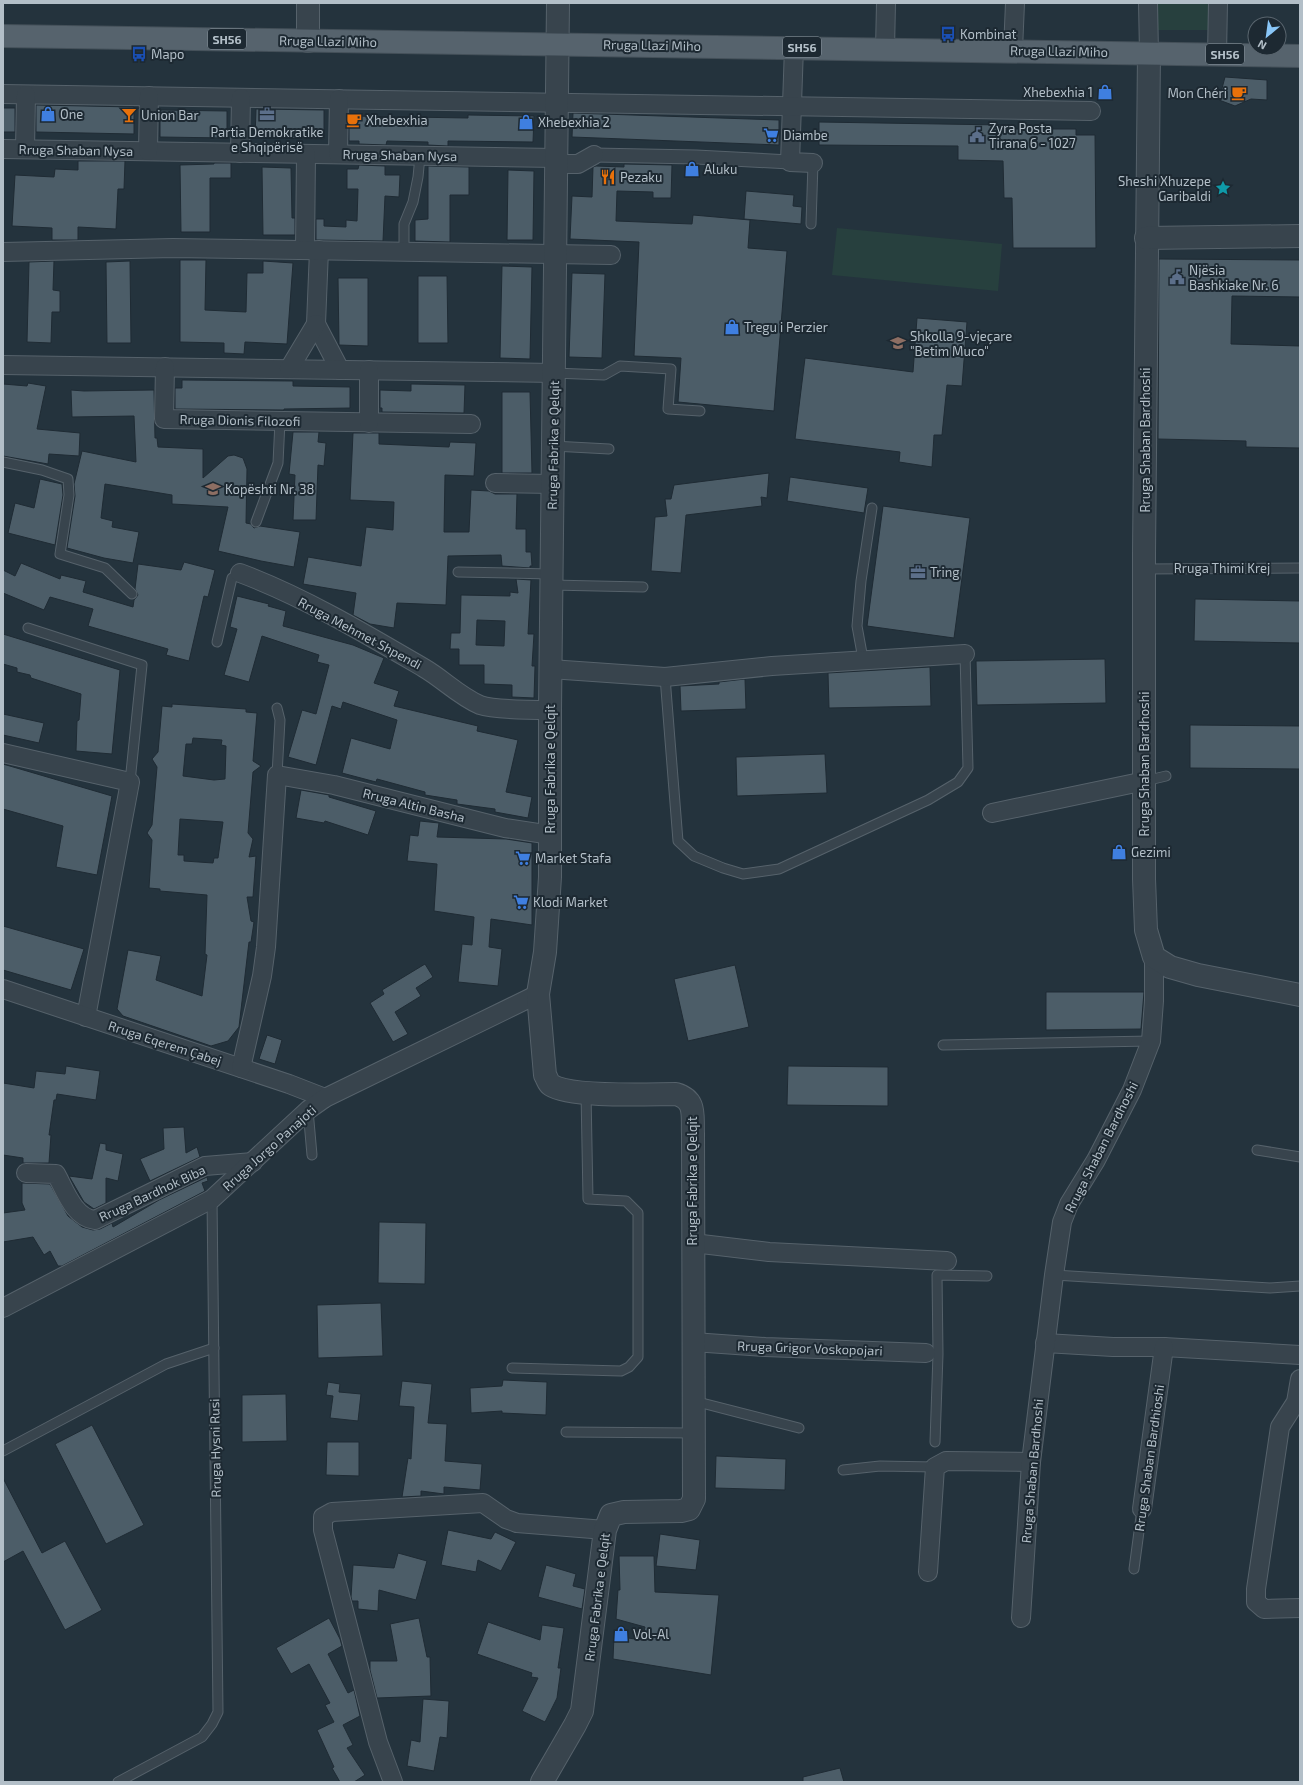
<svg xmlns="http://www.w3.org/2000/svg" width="1303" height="1785" font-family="'Exo 2',sans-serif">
<rect width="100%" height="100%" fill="#24333d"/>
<g fill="#27403e">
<polygon points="1148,3 1218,3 1217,30 1148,30"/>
<polygon points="837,228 1002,244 998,291 832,275"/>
</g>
<g fill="#4c5d68" stroke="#1f2b34" fill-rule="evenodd">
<polygon points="1225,77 1267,80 1267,100 1251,99 1235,106 1219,100"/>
<polygon points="36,105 134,107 134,134 36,132"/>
<rect x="3" y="108" width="12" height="24"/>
<polygon points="256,109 324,110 324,139 255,138"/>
<polygon points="160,110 227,111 227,138 160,137"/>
<polygon points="573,113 779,120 779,145 572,137"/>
<polygon points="468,115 534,116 533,142 448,141 448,146 428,145 428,142 387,141 386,145 359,144 359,141 349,141 349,116 468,118"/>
<polygon points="819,122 1002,125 1002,129 1076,129 1076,135 1095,135 1096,248 1013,248 1012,198 1004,198 1003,161 958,160 958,146 819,145"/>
<polygon points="78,161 125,161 124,189 118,189 116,229 78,227 78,240 52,240 52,228 12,226 15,175 54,177 55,169 78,170"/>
<polygon points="214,163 231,163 231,178 210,178 210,232 181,232 180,165 214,164"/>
<polygon points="624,164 672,165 671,198 653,198 653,192 617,191 616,221 692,224 693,215 750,220 748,248 787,251 774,411 678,402 681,358 634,356 639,242 570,239 572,196 592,197 593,167 596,166 624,167"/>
<polygon points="359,165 385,166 385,175 400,175 399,197 385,196 383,241 316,240 316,219 324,219 324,226 346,227 346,220 357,221 358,189 347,189 347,169 358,169"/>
<polygon points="428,166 469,167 469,195 450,195 450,242 415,241 415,220 428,219"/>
<polygon points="262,167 291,168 292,218 295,218 295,235 263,235"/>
<polygon points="508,170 534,171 533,240 507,240"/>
<polygon points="746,191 794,195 793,206 802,207 801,224 744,219"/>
<polygon points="1159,259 1300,260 1300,297 1232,296 1231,344 1300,346 1300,448 1246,447 1246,441 1158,439"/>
<polygon points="180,260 206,260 205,310 246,312 247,273 263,273 263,261 293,263 287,344 245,342 244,354 224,353 224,343 180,342"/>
<polygon points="54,261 53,290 60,291 60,312 52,312 51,343 27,342 29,262"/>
<polygon points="130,261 131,343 107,343 106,262"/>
<polygon points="502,266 532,267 530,359 500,358"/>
<polygon points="572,273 605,274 602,358 569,357"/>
<polygon points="418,276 447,276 448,343 418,343"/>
<polygon points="338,278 368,278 368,346 339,345"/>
<polygon points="917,318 967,322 962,386 947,385 942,435 934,435 932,467 899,462 900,452 795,439 805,358 913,372"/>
<polygon points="182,380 293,381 293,386 350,387 350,408 284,409 284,410 175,409 175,388 182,388"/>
<polygon points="28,383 46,386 37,429 80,433 79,456 49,454 48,464 3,456 3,384 27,386"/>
<polygon points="411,384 465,385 464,413 382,412 382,408 380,408 380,390 411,391"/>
<polygon points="71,390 84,391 154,390 155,438 157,438 158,447 203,449 203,478 228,456 234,455 243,458 247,469 246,523 251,524 254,528 260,526 300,532 294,567 261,561 218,551 228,507 172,504 172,495 105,484 101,518 113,521 112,527 139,532 133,563 104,558 67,548 75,496 74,484 82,451 136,462 134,416 72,417"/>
<polygon points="502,392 530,392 532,473 502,473"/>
<polygon points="293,432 319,432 318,442 326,443 324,466 318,465 316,520 293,520 295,475 289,474"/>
<polygon points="353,433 379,433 379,444 449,447 450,442 476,443 474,476 445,475 444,532 469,532 471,490 489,491 495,494 517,494 516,529 526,529 526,552 531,552 532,566 530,566 530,568 502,566 501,555 448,556 446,605 397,603 394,628 370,624 353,615 356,593 303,584 308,557 361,566 366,527 393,530 394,502 350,500"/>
<polygon points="769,473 767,498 761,497 762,506 686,515 681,573 651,571 655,517 667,516 665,499 671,499 674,485"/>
<polygon points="790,477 868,488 864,513 787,501"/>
<polygon points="40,479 62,484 63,495 55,545 8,533 15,503 34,508"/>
<polygon points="883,506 970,518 954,638 867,626"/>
<polygon points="184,562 215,570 208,597 204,596 189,661 166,655 168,649 88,626 93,609 50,597 44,610 3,593 3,570 15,576 21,563 60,579 61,575 86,581 83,592 133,607 134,600 138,595 135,589 138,564 181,570"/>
<path d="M 516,579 L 531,580 L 528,634 L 534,634 L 532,666 L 535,666 L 534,698 L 512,697 L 512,685 L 484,684 L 484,665 L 459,665 L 459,649 L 450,649 L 451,633 L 460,633 L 461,595 L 510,596 L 510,592 L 518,593 ZM 477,620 L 505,621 L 504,646 L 476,645 Z"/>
<polygon points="237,596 269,604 268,606 286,611 283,626 353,645 384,658 374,683 399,691 394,706 478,726 477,731 518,740 506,792 532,797 528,818 495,812 495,809 457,804 457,800 425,795 425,792 377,779 376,782 342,773 351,738 390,749 397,720 343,702 341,709 332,706 316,765 288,757 302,710 316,714 329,665 317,662 319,655 262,636 249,682 224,675 237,629 230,627"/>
<polygon points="1195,599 1300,601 1300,643 1194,641"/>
<polygon points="3,634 120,670 112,754 76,751 77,721 79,720 81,694 31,678 30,675 17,672 17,668 3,664"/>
<polygon points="1105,659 1106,703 977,705 976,661"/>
<polygon points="930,667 931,706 829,708 828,673"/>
<polygon points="745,679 746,709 681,711 680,686 719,684 719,682"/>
<path d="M 172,704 L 246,709 L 246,712 L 257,713 L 253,761 L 261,766 L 253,772 L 248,833 L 253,839 L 249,857 L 256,856 L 253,897 L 247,897 L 251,921 L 254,922 L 251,942 L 249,942 L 248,950 L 239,1027 L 228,1041 L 211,1046 L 123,1016 L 117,1009 L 128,950 L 161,956 L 156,980 L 202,996 L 207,955 L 205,954 L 207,895 L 160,891 L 160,889 L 149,888 L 152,840 L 147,833 L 152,825 L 157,767 L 152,759 L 158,752 L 162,706 L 172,707 ZM 193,738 L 222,740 L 221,745 L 226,746 L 225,779 L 214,780 L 183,776 L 186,744 L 192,744 ZM 180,819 L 223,822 L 218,858 L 214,858 L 213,863 L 184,861 L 184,855 L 178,855 Z"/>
<polygon points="3,714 44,723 39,743 3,735"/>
<polygon points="1190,725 1300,726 1300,769 1190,768"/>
<polygon points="825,754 827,793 737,796 736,757"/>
<polygon points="3,764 112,796 97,875 56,867 63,826 3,809"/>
<polygon points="301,790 329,795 329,797 376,811 368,835 325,821 324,823 296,818"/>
<polygon points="420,821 439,823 437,837 506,839 532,843 532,925 491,919 489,947 502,949 498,986 458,982 462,944 472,945 474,917 434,911 437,864 407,861 410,835 418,836"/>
<polygon points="3,926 84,949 71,990 3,970"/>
<polygon points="425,964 433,977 416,988 421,996 395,1012 408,1034 393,1042 370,1003 384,994 382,990"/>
<polygon points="735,965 749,1027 688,1041 674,979"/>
<polygon points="1046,992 1144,992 1141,1029 1046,1030"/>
<polygon points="267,1035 282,1040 275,1064 259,1059"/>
<polygon points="66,1066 100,1071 96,1100 57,1094 56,1100 54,1100 49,1135 51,1135 49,1163 23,1163 23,1158 3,1155 3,1083 34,1088 36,1071 65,1074"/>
<polygon points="788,1066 888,1067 888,1106 787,1105"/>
<polygon points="184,1127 186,1153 197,1147 200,1157 150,1181 140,1159 164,1149 163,1128"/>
<polygon points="100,1143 106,1144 106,1150 123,1154 118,1181 106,1178 106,1203 94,1209 84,1202 69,1176 92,1179"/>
<polygon points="207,1177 208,1181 202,1183 205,1191 62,1266 58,1266 50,1251 44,1255 33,1237 3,1242 3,1213 25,1210 22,1203 22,1183 50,1184 68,1216 82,1227 93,1230 100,1229 112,1223 113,1227 159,1200"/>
<polygon points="379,1222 426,1223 425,1284 378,1283"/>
<polygon points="381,1303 383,1356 318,1358 317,1305"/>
<polygon points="503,1380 547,1382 546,1415 502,1413 502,1411 471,1413 470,1388 502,1386"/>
<polygon points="402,1381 432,1384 428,1423 447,1424 445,1461 482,1464 480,1490 444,1487 444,1494 421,1491 421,1496 402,1497 408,1458 411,1459 414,1407 399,1406"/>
<polygon points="328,1382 340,1384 339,1392 361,1394 358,1421 330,1418 333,1396 326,1395"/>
<polygon points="286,1394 287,1441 242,1442 242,1395"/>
<polygon points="92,1425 144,1525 106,1544 55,1444"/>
<polygon points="327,1442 359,1442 359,1476 326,1475"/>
<polygon points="716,1456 786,1459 785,1490 715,1488"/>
<polygon points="3,1478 42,1553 65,1541 102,1610 65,1630 23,1551 3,1562"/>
<polygon points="448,1530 491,1539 495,1532 516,1542 501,1571 478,1560 476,1572 441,1565"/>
<polygon points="660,1534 700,1540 696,1570 656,1566"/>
<polygon points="398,1553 427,1561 416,1600 379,1590 378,1611 358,1609 358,1601 352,1601 351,1597 353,1565 394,1568"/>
<polygon points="619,1556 654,1556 655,1592 719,1595 711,1675 613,1659 614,1636 642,1640 645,1627 616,1619 618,1590 620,1590"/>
<polygon points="546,1565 576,1574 573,1586 585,1589 582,1609 538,1597"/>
<polygon points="329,1618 340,1639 342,1646 328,1654 348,1693 354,1690 360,1716 343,1725 353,1745 347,1748 365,1775 354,1782 340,1782 332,1768 334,1767 317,1730 334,1722 325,1705 330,1703 309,1664 291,1674 276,1648"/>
<polygon points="419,1618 427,1657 430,1657 431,1696 377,1698 370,1670 370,1661 397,1661 390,1624"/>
<polygon points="488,1622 540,1640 542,1625 564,1628 558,1668 561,1668 557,1698 545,1722 522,1711 538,1678 531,1677 532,1673 477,1654"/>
<polygon points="423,1699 449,1701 447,1738 440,1737 434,1771 407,1766 411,1740 420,1742"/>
<polygon points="840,1768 844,1782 803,1782 803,1777"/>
</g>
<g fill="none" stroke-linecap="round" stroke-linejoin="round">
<g stroke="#56626b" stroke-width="11">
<g id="service">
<polyline points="811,224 813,163"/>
<polyline points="404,252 404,224 413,202 418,177 420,156"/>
<polyline points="554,373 604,375 620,366 671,369 668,409 700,411"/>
<polyline points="553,446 609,449"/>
<polyline points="3,462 42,470 68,479 69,495 60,554 105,568 132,594"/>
<polyline points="256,522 278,463 280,421"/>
<polyline points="1144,569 1300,568"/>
<polyline points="458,572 551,574"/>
<polyline points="551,585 643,587"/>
<polyline points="28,628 142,665 130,782"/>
<polyline points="217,642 232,578 240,573"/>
<polyline points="863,659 857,626 861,581 872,508"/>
<polyline points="665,677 678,841 694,856 723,868 743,874 779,869 928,800 958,782 968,768 965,654"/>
<polyline points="277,708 280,720 277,775"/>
<polyline points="1145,781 1166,776"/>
<polyline points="943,1045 1151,1041"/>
<polyline points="308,1110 312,1155"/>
<polyline points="1257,1150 1300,1157"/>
<polyline points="1054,1275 1270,1288 1300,1286"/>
<polyline points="512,1368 621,1371 629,1367 638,1357 638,1213 626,1201 588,1199 586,1093"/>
<polyline points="694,1401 799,1428"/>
<polyline points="566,1432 693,1433"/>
<polyline points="935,1442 938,1354 937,1275 987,1276"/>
<polyline points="3,1451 166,1364 214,1348"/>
<polyline points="843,1470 880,1466 935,1467"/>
<polyline points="1134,1569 1142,1509"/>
<polyline points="118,1782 202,1737 212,1724 218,1712 212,1199"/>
</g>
</g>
<g stroke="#56626b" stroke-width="15">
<polyline id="pedestrian" points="594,155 696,157 790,162"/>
</g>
<g stroke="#56626b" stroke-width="20">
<g id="minor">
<polyline points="1148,3 1149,53"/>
<polyline points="794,47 790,162 813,163"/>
<polyline points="885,49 886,3"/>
<polyline points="1013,50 1015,3"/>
<polyline points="1217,54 1218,3"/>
<polyline points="3,94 1091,111"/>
<polyline points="3,149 556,158"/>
<polyline points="25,149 26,95"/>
<polyline points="148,151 149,96"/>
<polyline points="240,153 241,98"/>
<polyline points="338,154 339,99"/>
<polyline points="556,164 578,164 594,155"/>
<polyline points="305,250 306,154"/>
<polyline points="319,250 316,324 340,370"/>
<polyline points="3,252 173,248 611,255"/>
<polyline points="3,365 554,373"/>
<polyline points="165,367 164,419 471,424"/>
<polyline points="289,369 316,324"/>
<polyline points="369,423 369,370"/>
<polyline points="495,483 552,484"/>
<path d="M 240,573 C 304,597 366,634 424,668 C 443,679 459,696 480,705 C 495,710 532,710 550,710"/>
<polyline points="550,669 665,677 772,666 965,654"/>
<polyline points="3,753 130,782 86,1017"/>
<polyline points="992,813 1145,781"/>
<polyline points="3,989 289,1084 325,1098"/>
<polyline points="241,1068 262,976 266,947 277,775 334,785 505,828 551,835"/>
<path d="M 26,1173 L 56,1174 C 65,1190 74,1218 95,1220 L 205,1166 L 253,1162"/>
<polyline points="693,1243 769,1252 947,1261"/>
<polyline points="3,1308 212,1199 308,1110 325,1098 538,994"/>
<polyline points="693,1342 765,1347 926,1353"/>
<polyline points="1045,1343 1113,1347 1164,1347 1300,1355"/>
<polyline points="1300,1379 1296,1402 1280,1427 1256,1589 1256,1602 1264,1609 1300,1608"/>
<polyline points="1142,1509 1164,1347"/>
<polyline points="928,1572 935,1467 946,1461 1031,1462"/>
<polyline points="1021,1618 1031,1462 1054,1275 1062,1222 1069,1204 1096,1160 1132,1090 1151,1041 1154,1001 1154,957"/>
<polyline points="393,1782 378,1742 323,1530 323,1517 332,1512 483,1503 506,1519 517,1523 605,1530"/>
</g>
</g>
<g stroke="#56626b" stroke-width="24">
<g id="tertiary">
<polyline points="308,41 308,3"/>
<polyline points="1149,53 1144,553 1144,879 1146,930 1154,957 1170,967 1198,975 1300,995"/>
<polyline points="1146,238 1300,236"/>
<path d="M 542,1782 L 575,1725 L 582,1711 L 605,1530 L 611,1515 L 624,1512 L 681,1511 L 689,1509 L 694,1499 L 693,1134 C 692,1116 697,1100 676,1094 C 650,1094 571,1098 551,1085 C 548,1083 547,1078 545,1075 L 538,994 L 545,952 L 550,877 L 550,710 L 558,3"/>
</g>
</g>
<g stroke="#445059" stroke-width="24">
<polyline id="primary" points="3,36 1300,56"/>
</g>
<use href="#service" stroke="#38444d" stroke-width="9"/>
<use href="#pedestrian" stroke="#38444d" stroke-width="13"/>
<use href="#minor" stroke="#38444d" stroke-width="18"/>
<use href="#tertiary" stroke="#38444d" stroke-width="22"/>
<use href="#primary" stroke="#56636d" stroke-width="22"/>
</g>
<defs>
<g id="bus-bare" transform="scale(1.2)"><path d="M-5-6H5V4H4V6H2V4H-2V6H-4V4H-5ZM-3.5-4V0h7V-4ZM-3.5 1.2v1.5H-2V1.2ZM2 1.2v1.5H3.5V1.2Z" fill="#1a4fb4" stroke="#1d2932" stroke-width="2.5" paint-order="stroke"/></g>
<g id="shop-bare" transform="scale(1.2)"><path d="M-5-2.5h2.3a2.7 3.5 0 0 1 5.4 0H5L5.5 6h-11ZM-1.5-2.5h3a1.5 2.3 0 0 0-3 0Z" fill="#3f7fe0" stroke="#1d2932" stroke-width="2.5" paint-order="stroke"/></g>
<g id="cafe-bare" transform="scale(1.2)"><path d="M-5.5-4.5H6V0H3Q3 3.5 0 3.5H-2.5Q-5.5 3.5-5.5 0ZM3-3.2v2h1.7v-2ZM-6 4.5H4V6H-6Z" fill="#e8710a" stroke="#1d2932" stroke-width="2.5" paint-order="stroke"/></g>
<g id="office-bare" transform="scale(1.2)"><path d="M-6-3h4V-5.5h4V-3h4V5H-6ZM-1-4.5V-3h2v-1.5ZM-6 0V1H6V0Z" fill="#5c6f8a" stroke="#1d2932" stroke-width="2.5" paint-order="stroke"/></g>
<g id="bar-bare" transform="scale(1.2)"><path d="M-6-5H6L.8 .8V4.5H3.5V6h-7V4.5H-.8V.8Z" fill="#e8710a" stroke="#1d2932" stroke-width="2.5" paint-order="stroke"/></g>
<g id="supermarket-bare" transform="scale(1.2)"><path d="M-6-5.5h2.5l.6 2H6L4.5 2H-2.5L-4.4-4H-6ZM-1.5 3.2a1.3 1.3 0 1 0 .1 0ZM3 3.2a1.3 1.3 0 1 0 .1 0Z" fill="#3f7fe0" stroke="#1d2932" stroke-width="2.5" paint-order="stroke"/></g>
<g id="civic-bare" transform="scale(1.2)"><path d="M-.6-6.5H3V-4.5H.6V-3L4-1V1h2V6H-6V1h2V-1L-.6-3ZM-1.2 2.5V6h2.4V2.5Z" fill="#5c6f8a" stroke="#1d2932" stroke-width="2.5" paint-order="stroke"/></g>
<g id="restaurant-bare" transform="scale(1.2)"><path d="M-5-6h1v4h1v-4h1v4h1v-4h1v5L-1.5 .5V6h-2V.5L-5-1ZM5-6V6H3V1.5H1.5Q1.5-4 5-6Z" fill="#e8710a" stroke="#1d2932" stroke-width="2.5" paint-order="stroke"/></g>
<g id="sight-bare" transform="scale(1.2)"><path d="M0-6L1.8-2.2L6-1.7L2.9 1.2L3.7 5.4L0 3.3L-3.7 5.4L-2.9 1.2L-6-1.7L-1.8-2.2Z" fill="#0f9aa8" stroke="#1d2932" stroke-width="2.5" paint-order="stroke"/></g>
<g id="school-bare" transform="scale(1.2)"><path d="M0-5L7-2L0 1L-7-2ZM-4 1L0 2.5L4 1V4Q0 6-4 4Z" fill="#8d6e63" stroke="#1d2932" stroke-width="2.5" paint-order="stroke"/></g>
</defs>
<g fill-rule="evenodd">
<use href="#bus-bare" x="948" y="34"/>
<use href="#bus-bare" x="139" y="54"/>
<use href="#shop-bare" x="1105" y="92"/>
<use href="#cafe-bare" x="1239" y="93"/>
<use href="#shop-bare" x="48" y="114"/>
<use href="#office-bare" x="267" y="114"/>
<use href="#bar-bare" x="129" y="115"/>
<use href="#cafe-bare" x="354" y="120"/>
<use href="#shop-bare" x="526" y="122"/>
<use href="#supermarket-bare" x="771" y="135"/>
<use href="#civic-bare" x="977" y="135"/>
<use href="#shop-bare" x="692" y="169"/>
<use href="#restaurant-bare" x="608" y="177"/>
<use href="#sight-bare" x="1223" y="188"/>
<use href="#civic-bare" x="1177" y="277"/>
<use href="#shop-bare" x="732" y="327"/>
<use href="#school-bare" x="898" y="343"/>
<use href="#school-bare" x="213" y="489"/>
<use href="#office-bare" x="918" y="572"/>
<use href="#shop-bare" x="1119" y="852"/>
<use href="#supermarket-bare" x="523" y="858"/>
<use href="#supermarket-bare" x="521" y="902"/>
<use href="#shop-bare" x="621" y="1634"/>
</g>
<g text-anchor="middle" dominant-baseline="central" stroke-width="4" stroke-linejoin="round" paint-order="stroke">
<g fill="#1d2932" stroke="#86929b" stroke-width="1">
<rect x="208" y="29" width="38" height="20" rx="3"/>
<rect x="783" y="37" width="38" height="20" rx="3"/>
<rect x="1206" y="44" width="38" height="20" rx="3"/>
</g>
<g font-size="12" font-weight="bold" fill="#b3bfc8">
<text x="227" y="39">SH56</text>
<text x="802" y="47">SH56</text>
<text x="1225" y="54">SH56</text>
</g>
<g font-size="13" fill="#b3bfc8" stroke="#1d2932" text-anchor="start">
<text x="960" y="34">Kombinat</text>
<text x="151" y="54">Mapo</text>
<text x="1093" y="92" text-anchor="end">Xhebexhia 1</text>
<text x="1227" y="93" text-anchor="end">Mon Chéri</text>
<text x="60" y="114">One</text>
<text x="141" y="115">Union Bar</text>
<text x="366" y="120">Xhebexhia</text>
<text x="538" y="122">Xhebexhia 2</text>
<text x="989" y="128">Zyra Posta<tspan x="989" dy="15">Tirana 6 - 1027</tspan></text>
<text x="267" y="132" text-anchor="middle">Partia Demokratike<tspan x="267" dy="15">e Shqipërisë</tspan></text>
<text x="783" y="135">Diambe</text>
<text x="704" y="169">Aluku</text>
<text x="620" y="177">Pezaku</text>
<text x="1211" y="181" text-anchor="end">Sheshi Xhuzepe<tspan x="1211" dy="15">Garibaldi</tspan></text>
<text x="1189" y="270">Njësia<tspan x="1189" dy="15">Bashkiake Nr. 6</tspan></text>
<text x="744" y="327">Tregu i Perzier</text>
<text x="910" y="336">Shkolla 9-vjeçare<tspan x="910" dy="15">"Betim Muco"</tspan></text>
<text x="225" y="489">Kopështi Nr. 38</text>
<text x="930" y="572">Tring</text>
<text x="1131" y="852">Gezimi</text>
<text x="535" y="858">Market Stafa</text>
<text x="533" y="902">Klodi Market</text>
<text x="633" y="1634">Vol-Al</text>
</g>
<g font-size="13" fill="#b3bfc8" stroke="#1d2932">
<text transform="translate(328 41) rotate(1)">Rruga Llazi Miho</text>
<text transform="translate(652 45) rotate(1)">Rruga Llazi Miho</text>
<text transform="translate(1059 51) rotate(1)">Rruga Llazi Miho</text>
<text transform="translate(76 150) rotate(1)">Rruga Shaban Nysa</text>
<text transform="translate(400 155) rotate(1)">Rruga Shaban Nysa</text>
<text transform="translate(240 420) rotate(1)">Rruga Dionis Filozofi</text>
<text transform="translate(1145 440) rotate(-90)">Rruga Shaban Bardhoshi</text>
<text transform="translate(553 445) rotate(-89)">Rruga Fabrika e Qelqit</text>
<text x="1222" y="568">Rruga Thimi Krej</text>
<text transform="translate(360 633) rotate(28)">Rruga Mehmet Shpendi</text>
<text transform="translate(1144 764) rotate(-90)">Rruga Shaban Bardhoshi</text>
<text transform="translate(550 769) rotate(-90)">Rruga Fabrika e Qelqit</text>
<text transform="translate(414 805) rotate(14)">Rruga Altin Basha</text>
<text transform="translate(165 1043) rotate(18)">Rruga Eqerem Çabej</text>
<text transform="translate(1101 1147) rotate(-63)">Rruga Shaban Bardhoshi</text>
<text transform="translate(269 1148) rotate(-42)">Rruga Jorgo Panajoti</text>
<text transform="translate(692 1181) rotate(-90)">Rruga Fabrika e Qelqit</text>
<text transform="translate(152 1193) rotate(-25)">Rruga Bardhok Biba</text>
<text transform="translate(810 1348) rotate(2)">Rruga Grigor Voskopojari</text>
<text transform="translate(215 1448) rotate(-91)">Rruga Hysni Rusi</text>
<text transform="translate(1149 1458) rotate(-82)">Rruga Shaban Bardhioshi</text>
<text transform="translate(1032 1471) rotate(-85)">Rruga Shaban Bardhoshi</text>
<text transform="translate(597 1597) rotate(-83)">Rruga Fabrika e Qelqit</text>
</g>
</g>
<rect width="1303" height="1785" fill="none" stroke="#b3bfc8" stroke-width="8"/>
<g transform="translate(1267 36) rotate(209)"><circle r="19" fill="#1d2932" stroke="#59656e"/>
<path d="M0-3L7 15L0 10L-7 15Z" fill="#89c6f7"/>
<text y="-6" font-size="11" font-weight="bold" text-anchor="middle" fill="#b3bfc8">N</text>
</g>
</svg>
